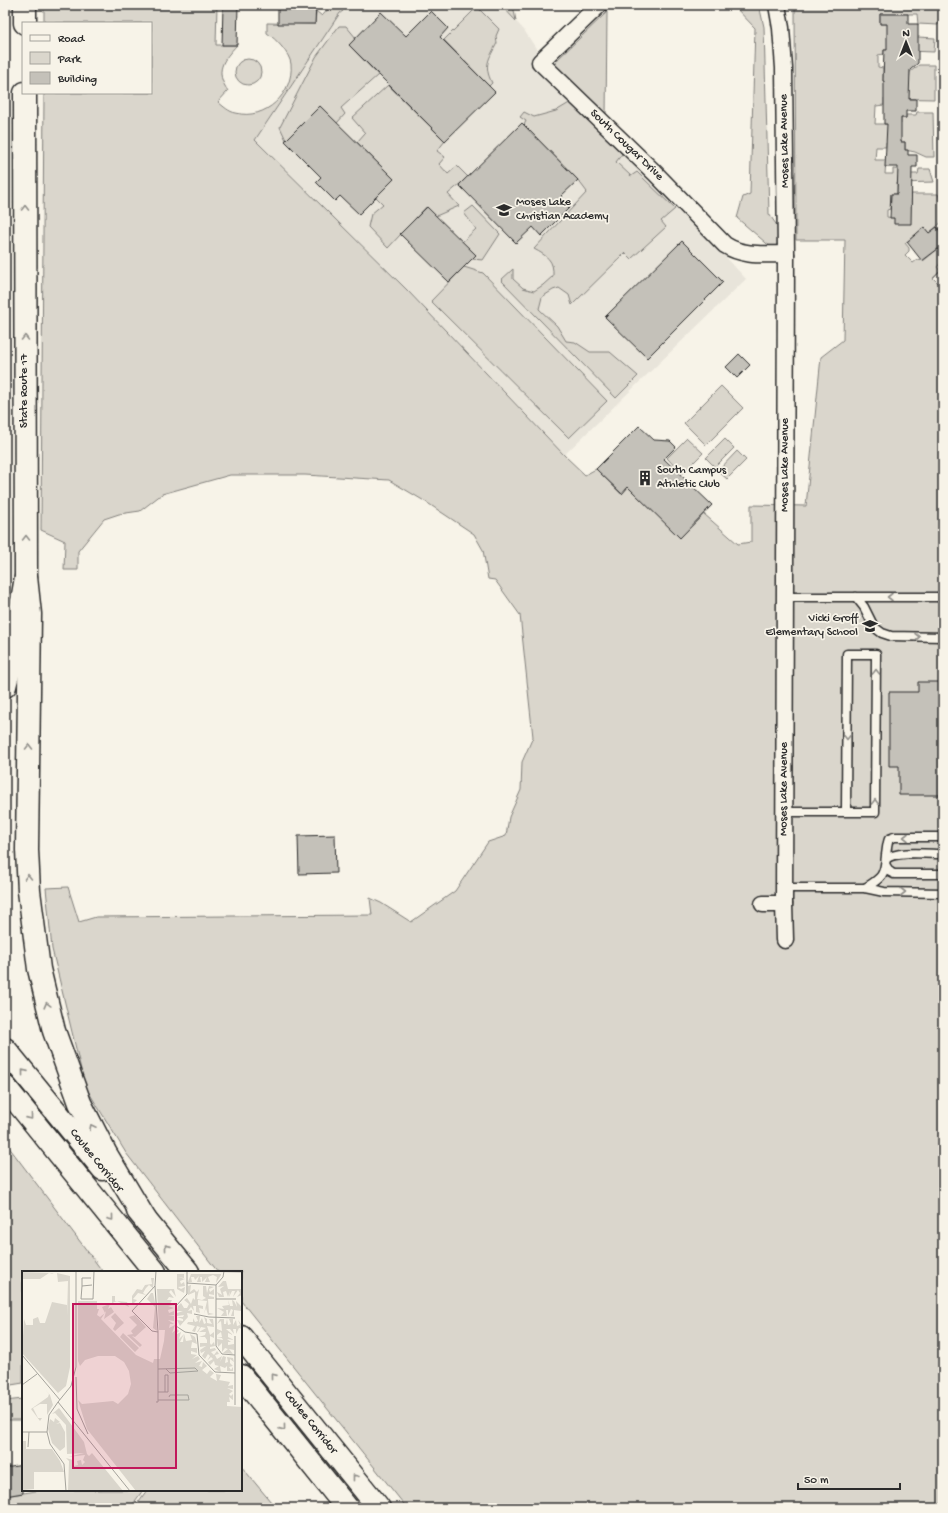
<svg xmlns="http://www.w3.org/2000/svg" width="948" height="1513" font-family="'Gochi Hand',sans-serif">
<rect width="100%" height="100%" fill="#f7f3e8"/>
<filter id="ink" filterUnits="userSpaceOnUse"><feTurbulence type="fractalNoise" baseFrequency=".025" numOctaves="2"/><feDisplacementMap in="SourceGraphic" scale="8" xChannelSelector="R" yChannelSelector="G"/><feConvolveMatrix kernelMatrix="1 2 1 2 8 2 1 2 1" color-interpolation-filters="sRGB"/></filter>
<g filter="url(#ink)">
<polygon fill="#e8e4da" points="352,5 501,5 524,30 539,53 746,279 564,455 407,290 255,140 340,13"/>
<g fill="#dad6cc" stroke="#82807c">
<path d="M 44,5 L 217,5 L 216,45 L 237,45 C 223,60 214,71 228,91 L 218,102 C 223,106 229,112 236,113 C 265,121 294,93 291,64 C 290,54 276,39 267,33 L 267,23 L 315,24 L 316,11 L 322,16 L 332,5 L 338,5 L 343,11 L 340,13 L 255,140 L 407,290 L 564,455 L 585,475 L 596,469 L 621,494 L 628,487 L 680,537 L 704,514 L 738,544 L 751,542 L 751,505 L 806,506 L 821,357 L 843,340 L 845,240 L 796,240 L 795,5 L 943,6 L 943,11 L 938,25 L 918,24 L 917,14 L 880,14 L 880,24 L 887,24 L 918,37 L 935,38 L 934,52 L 884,50 L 884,54 L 878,55 L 878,67 L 883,68 L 883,81 L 909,82 L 910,72 L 919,65 L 934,65 L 934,99 L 884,98 L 884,105 L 876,106 L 875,124 L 901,124 L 901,118 L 906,118 L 906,115 L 916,115 L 917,112 L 933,112 L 934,157 L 926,157 L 915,152 L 905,150 L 905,142 L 886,142 L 886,147 L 876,147 L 875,160 L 886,160 L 885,174 L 893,174 L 893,169 L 907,170 L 907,174 L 918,174 L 919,169 L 930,169 L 934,182 L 897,183 L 897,194 L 891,194 L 890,209 L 887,210 L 887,217 L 894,218 L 911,194 L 938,194 L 943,207 L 943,221 L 929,233 L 924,228 L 905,243 L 909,248 L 909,251 L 905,255 L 913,263 L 917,260 L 921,259 L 923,261 L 938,249 L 943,239 L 943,260 L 937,267 L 940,271 L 933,278 L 943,288 L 943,1508 L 407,1508 L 241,1301 L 241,1272 L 218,1272 L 126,1153 L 85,1086 L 52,949 L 46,888 L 68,887 L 79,922 L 96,917 L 372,915 L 370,898 L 381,903 L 411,922 L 455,891 L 488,842 L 506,836 L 509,817 L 521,790 L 522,762 L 533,737 L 520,615 L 495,580 L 488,579 L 483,550 L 474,534 L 426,502 L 389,480 L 305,475 L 230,475 L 162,494 L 140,511 L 119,514 L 104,519 L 78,551 L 78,570 L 64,570 L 65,541 L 41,530 L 44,93 L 151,93 L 151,23 L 44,23 Z"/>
<polygon points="501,5 513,5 516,21"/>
<polygon points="733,5 759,5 764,27 769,214 778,227 777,245 773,249 737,218 743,197 750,194 755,28"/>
<path d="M 477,7 L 499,29 L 496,36 L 497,43 C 489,59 483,65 492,83 L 489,86 L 444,40 Z"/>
<polygon points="607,12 606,119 554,65 558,59"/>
<polygon points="339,26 346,26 356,38 349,45 378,75 341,108 345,114 337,123 320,106 286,140 280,127 316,57"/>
<circle cx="248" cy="72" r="13"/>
<polygon points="388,85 445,141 437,151 445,157 439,164 448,174 457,166 468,177 448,194 459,206 436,216 426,207 388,248 368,227 371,214 383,204 376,197 394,179 357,142 365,133 352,118"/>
<path d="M 571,102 L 622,154 L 616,162 L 631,176 L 637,172 L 675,209 L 661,221 L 666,227 L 631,259 L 625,253 L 572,305 L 569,295 L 559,288 L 553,290 L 542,297 L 539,309 L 557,326 L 566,341 L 575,342 L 590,352 L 610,352 L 638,376 L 616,398 L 501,280 L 513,269 L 513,279 L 523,288 L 534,291 L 543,285 L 553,276 C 554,260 547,256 534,249 L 587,192 L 578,180 L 524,125 L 526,121 L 520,117 L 524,112 L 534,117 L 556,111 Z"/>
<polygon points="473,206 500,234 483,260 472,259 476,255 462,242 476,229 464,213"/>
<polygon points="464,267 483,273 607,401 569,438 431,301"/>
<polygon points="721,386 743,408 706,445 684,423"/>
<polygon points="687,438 703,453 682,474 667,458"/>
<polygon points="725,439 734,448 715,467 706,458"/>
<polygon points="737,451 746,460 727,479 718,471"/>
<polygon points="5,1142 103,1272 23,1272 23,1383 5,1386"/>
<polygon points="23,1399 23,1420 5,1420 5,1401"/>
<polygon points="241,1466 276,1508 134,1508 147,1490 241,1490"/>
<polygon points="42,1490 143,1490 133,1504 124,1508 5,1508 5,1496"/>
</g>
<g fill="#c4c1b9" stroke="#2b2b2b">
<polygon points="223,5 238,5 237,45 222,45"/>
<polygon points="278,5 316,5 315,24 278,24"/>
<polygon points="431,11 448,28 440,37 495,92 445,141 349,45 381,12 406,36"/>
<polygon points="880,14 908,14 908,24 918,24 918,63 910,70 909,99 916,99 916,111 906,111 906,118 901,118 901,142 905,142 905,150 908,150 908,155 917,155 917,167 912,167 911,224 894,224 894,218 890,218 891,194 897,194 898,167 885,167 887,124 884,124 884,81 883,81 884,50 887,50 887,24 880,24"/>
<polygon points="320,106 394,179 359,214 340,196 335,201 316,182 321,177 285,141"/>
<polygon points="522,123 578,180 561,196 571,206 541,236 533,227 516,243 459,185"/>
<polygon points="427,207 476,255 449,282 400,234"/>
<polygon points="924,227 929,233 937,227 943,235 943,245 922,261 907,242"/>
<polygon points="682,241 723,282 647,358 605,317"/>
<polygon points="739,354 750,365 737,378 726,367"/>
<polygon points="639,426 654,440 670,441 676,447 664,459 712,505 680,538 628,487 622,494 596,469"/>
<polygon points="918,682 943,682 943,795 899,795 899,766 889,766 889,692 918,692"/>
<polygon points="335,835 336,873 299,874 298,836"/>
<polygon points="23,1465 23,1493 5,1496 5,1468"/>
</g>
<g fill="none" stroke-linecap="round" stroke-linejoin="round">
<g stroke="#2b2b2b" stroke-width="11">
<g id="lane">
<polyline points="785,597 943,597"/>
<polyline points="856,597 864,607 874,627 882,633 891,636 943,637"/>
<polyline points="785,812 875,812 876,654 847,654 846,812"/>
<path d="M 886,859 C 897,850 929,854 943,854"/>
<polyline points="886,866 890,872 894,874 943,874"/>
<polyline points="784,888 865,888 884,892 943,893"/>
<path d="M 865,888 C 882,878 885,875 886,855 C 887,849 887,844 889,839 L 894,837 L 943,837"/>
</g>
</g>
<g stroke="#2b2b2b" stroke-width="19">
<g id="street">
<path id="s1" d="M 599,5 L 540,62 L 655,173 L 725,245 C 744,257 764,254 786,254"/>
<path id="s2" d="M 763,904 L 784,904 L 786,254 L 784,68 L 781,28 L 777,5"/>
<polyline points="784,904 785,940"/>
</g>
</g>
<g stroke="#2b2b2b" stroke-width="25">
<g id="highway">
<polyline points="25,5 25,23"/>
<polyline points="26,577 30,614 27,850 29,891 39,969 54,1031 80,1103 106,1154 146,1221"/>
<polyline points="5,686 13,654 26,577 25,93"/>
<polyline points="5,1049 103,1169"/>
<polyline points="5,1087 155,1272"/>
<polyline points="138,1211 188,1272"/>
<path id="s3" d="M 241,1337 L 379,1508"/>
<polyline points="241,1376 347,1508"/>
</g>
</g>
<use href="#lane" stroke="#f7f3e8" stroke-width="8"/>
<use href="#street" stroke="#f7f3e8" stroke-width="16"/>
<use href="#highway" stroke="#f7f3e8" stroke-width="22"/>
</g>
<defs><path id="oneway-chevron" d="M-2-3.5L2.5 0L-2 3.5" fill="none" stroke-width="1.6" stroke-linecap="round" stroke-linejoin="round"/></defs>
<g stroke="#918f8a">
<use href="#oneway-chevron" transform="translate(25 208) rotate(-90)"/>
<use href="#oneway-chevron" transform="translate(25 338) rotate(-90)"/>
<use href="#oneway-chevron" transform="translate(26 538) rotate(-90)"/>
<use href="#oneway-chevron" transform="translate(890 597) rotate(180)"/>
<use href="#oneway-chevron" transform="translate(917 637)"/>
<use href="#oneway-chevron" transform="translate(876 672) rotate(-90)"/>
<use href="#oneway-chevron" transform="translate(847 737) rotate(90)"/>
<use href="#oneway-chevron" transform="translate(29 747) rotate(-90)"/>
<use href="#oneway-chevron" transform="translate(875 802) rotate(-90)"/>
<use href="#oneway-chevron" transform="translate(906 837) rotate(180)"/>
<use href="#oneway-chevron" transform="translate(28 877) rotate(-91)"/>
<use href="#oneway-chevron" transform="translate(903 892)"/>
<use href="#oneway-chevron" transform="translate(47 1005) rotate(-105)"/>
<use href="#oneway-chevron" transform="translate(24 1072) rotate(-129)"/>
<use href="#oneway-chevron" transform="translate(30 1117) rotate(51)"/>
<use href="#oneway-chevron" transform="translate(92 1127) rotate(-117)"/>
<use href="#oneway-chevron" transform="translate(111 1218) rotate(51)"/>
<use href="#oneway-chevron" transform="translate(167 1247) rotate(-129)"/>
<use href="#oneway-chevron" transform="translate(273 1376) rotate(-129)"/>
<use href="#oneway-chevron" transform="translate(283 1428) rotate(51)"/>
<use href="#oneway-chevron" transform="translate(355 1477) rotate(-128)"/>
</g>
</g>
<defs>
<g id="school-bare" transform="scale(1.2)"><path d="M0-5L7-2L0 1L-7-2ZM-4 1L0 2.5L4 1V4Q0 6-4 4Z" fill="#2b2b2b" stroke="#f7f3e8" stroke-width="2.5" paint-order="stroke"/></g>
<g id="building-bare" transform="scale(1.2)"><path d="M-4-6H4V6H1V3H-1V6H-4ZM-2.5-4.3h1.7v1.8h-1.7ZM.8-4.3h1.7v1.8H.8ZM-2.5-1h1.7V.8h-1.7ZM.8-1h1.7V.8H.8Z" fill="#2b2b2b" stroke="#f7f3e8" stroke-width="2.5" paint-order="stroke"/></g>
</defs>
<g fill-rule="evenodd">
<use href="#school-bare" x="504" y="210"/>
<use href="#building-bare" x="645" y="478"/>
<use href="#school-bare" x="870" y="626"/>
</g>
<g text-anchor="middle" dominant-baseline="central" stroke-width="3.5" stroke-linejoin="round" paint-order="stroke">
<g font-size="12" fill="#2b2b2b" stroke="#f7f3e8">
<text transform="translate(785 141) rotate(-91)">Moses Lake Avenue</text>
<text stroke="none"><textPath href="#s1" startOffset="202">South Cougar Drive</textPath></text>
<text transform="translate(25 391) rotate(-90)">State Route 17</text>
<text stroke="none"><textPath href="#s2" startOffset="460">Moses Lake Avenue</textPath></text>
<text stroke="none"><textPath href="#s2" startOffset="136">Moses Lake Avenue</textPath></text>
<text transform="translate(96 1161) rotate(51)">Coulee Corridor</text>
<text stroke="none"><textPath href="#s3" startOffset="110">Coulee Corridor</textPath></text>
</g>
<g font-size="12" fill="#2b2b2b" stroke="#f7f3e8" text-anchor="start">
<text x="516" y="203">Moses Lake<tspan x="516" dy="14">Christian Academy</tspan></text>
<text x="657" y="471">South Campus<tspan x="657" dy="14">Athletic Club</tspan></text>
<text x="858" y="619" text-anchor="end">Vicki Groff<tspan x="858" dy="14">Elementary School</tspan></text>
</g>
</g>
<g transform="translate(22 1271)">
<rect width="220" height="220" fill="#f7f3e8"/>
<path d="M 0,1 L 30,2 L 32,3 L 27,2 L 18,8 L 0,8 ZM 35,2 L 48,5 L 48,96 L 44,115 L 36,122 L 0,82 L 2,48 L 4,54 L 11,54 L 11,48 L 16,46 L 18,52 L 23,52 L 30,31 L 45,34 L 45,45 L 46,10 L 36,11 ZM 155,3 L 162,3 L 162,7 L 156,6 L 163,8 L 158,10 L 159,13 L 162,11 L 163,15 L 156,16 L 159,18 L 163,16 L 162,22 L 155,18 ZM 169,3 L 199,3 L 199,4 L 194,12 L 195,6 L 191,4 L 186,6 L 188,11 L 183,11 L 185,6 L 180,11 L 180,6 L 178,6 L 179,11 L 175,11 L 177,5 L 173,9 L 172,6 L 169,6 L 170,11 L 166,11 ZM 129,7 L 132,7 L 131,17 L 127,14 L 124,17 L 121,22 L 124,24 L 116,22 L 111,28 L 115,29 L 110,34 L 110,25 L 115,18 L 120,19 L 123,14 L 130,13 ZM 201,10 L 204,10 L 206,18 L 220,18 L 220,24 L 215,26 L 218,22 L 216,19 L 211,26 L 213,20 L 210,20 L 207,26 L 208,20 L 206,26 L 204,20 L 201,21 L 202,26 L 197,26 L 195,21 L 200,24 L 198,18 L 202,15 L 196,16 ZM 169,14 L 168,21 L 172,18 L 175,21 L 177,18 L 175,28 L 180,29 L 184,27 L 181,25 L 181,15 L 184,15 L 185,22 L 187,15 L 192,16 L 187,18 L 188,21 L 192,18 L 192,24 L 187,23 L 187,25 L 192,26 L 192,28 L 186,28 L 187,42 L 192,43 L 186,44 L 184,37 L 182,43 L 185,30 L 176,29 L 176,34 L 181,35 L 181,38 L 177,37 L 178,42 L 174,41 L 174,35 L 171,35 L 172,40 L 169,36 L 166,40 L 170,39 L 170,43 L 165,42 L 166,46 L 158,55 L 155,49 L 161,50 L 161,48 L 155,46 L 161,46 L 162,44 L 155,45 L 155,42 L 161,40 L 155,40 L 156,35 L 159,32 L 162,37 L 165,37 L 167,33 L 162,29 L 165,27 L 169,33 L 171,27 L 173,29 L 173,21 L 166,24 L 166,15 ZM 135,18 L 152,18 L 154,26 L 149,19 L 147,21 L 152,27 L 147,26 L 145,29 L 150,29 L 148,33 L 153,34 L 146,35 L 152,37 L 146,39 L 147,42 L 152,40 L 152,44 L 146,45 L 152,45 L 152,50 L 146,49 L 152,53 L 148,53 L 147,57 L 153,54 L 150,62 L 155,58 L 157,60 L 153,64 L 159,61 L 157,68 L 162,63 L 158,71 L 161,71 L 162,63 L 164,70 L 170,69 L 168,63 L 173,66 L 175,73 L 170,71 L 169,77 L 175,77 L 175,82 L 169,80 L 169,83 L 175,84 L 170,88 L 176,85 L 178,88 L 173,92 L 180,90 L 177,95 L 180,96 L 181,91 L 185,95 L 180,99 L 185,103 L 188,99 L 192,102 L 188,106 L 195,110 L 194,103 L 199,104 L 197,109 L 208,111 L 206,115 L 211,114 L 211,118 L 205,117 L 211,120 L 207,123 L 209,125 L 211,123 L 211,129 L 207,126 L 208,131 L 205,131 L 205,135 L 220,136 L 220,220 L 114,220 L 65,158 L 56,129 L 60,133 L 91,130 L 96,133 L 106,123 L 109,113 L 107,100 L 102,91 L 93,85 L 76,85 L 63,89 L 58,95 L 56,90 L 56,30 L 75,30 L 75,38 L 77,38 L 75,44 L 78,46 L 83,42 L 80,36 L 90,32 L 90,25 L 93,25 L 93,30 L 95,30 L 105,31 L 107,36 L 95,30 L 88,33 L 86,38 L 89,36 L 92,41 L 82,48 L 84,40 L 79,48 L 114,84 L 131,92 L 132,88 L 138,88 L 142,70 L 143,59 L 137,59 ZM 129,22 L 131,22 L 134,36 L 135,60 L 131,57 L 133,36 L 125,28 ZM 206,29 L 208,35 L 211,35 L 210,29 L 212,30 L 215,36 L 214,30 L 220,36 L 219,40 L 212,39 L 212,45 L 209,45 L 211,39 L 209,38 L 206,45 L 206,39 L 204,39 L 205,45 L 199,45 L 202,41 L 195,37 L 202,38 L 200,35 L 207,34 ZM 93,42 L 102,52 L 93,60 L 91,58 L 94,52 L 89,46 ZM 113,44 L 124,56 L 113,66 L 110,65 L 120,74 L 118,76 L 105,64 L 111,63 L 109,60 L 115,54 L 107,46 ZM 174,45 L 178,45 L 177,52 L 180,47 L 182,53 L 184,52 L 182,46 L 185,48 L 185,52 L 190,53 L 187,48 L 191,48 L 192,56 L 185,55 L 188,64 L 192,61 L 192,67 L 188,65 L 188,72 L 189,74 L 192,71 L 193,75 L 188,76 L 188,78 L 193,77 L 194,79 L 189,81 L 192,84 L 195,80 L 197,83 L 193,84 L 195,88 L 200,85 L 198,91 L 201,85 L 204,86 L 203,92 L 206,91 L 205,86 L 211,87 L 212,91 L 208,88 L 208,92 L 211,95 L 207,96 L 209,99 L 211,96 L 211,100 L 205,100 L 205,95 L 203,97 L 198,95 L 199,101 L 194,99 L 192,98 L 197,95 L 193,94 L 192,90 L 188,94 L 186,91 L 191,88 L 189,86 L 185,90 L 188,85 L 186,83 L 183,88 L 180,85 L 183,80 L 179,82 L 178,79 L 184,75 L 178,76 L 178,72 L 185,72 L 185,69 L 183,66 L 177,66 L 183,64 L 184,61 L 177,61 L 184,57 L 179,56 L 176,61 L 175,61 L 178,56 L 175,55 L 173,61 L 170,60 L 173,55 L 165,53 L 166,51 L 171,51 L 171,47 L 173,51 L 176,50 ZM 198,48 L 202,48 L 202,53 L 204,53 L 205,48 L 206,54 L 209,53 L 207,48 L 211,48 L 211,54 L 214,49 L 215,55 L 218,54 L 216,49 L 220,54 L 220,58 L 217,57 L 214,63 L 214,58 L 211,58 L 212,63 L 208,58 L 204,58 L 211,64 L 206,62 L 206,66 L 212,69 L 205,68 L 209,71 L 206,71 L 206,74 L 212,73 L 212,79 L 207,78 L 211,83 L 201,82 L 206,78 L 203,77 L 200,81 L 200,72 L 196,76 L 195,68 L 201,69 L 200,67 L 195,67 L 200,66 L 199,61 L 195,64 L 195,58 L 200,60 L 199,50 L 195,53 ZM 101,62 L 117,77 L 113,81 L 98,66 ZM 22,117 L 28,124 L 31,134 L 25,144 L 25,133 L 18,133 L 11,137 L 16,147 L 20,147 L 18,150 L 9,138 L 26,126 L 27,123 ZM 37,137 L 62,171 L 65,183 L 67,185 L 70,182 L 101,220 L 46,220 L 47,190 L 44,187 L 51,189 L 52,195 L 56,194 L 55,190 L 59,189 L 60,194 L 63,191 L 61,189 L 63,184 L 46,186 L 62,182 L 45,183 L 44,154 L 33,142 L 30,143 ZM 33,147 L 38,151 L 34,153 L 38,152 L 43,161 L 43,176 L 38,180 L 30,172 L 26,158 L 28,148 L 32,151 ZM 0,170 L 4,170 L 4,178 L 30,178 L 38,190 L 42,201 L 12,201 L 12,218 L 0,219 Z" fill="#dad6cc"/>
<path fill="none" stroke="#a5a39c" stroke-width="1" d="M 54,0 L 54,96 L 49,115 L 36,131 L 108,220M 134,0 L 133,15 L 110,40 L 130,60 L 136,61M 165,0 L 165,23 L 154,35 L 154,55 L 163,61 L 175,63 L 177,84 L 193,101 L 213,102M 172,0 L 220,1M 202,0 L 201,6 L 194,14 L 194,75 L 200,83 L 213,84M 165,12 L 194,14M 70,14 L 60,15 L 59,28 L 71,28 L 72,0M 60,15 L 60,7 L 69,7M 133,15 L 136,61 L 136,131 L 134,131M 194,28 L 214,28M 172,43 L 187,46 L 213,47M 0,84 L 38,129M 136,98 L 173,97 L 176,100 L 148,102 L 144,98M 54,106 L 55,138 L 66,163M 0,114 L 15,103M 136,121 L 146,121 L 146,104 L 143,104 L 143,121M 136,129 L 167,129 L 166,124 L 148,124 L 147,126M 36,131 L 27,144 L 25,161 L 28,173 L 42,193 L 44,220M 213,134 L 213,65M 0,161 L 25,161M 6,176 L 7,161"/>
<path fill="#c2185b" fill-opacity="0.15" stroke="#c2185b" stroke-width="2" d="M 51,33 L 154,33 L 154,197 L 51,197 Z"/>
<rect width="220" height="220" fill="none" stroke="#2b2b2b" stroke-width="2"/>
</g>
<rect width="948" height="1513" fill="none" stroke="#f7f3e8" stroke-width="20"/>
<rect x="10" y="10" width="928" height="1493" fill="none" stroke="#2b2b2b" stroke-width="1.5" filter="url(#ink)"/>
<rect x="22" y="22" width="130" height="72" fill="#f7f3e8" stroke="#a5a39c"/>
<rect x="30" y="35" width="20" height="6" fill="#f7f3e8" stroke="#a5a39c"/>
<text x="58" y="42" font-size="12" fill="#2b2b2b">Road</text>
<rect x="30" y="52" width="20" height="12" fill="#dad6cc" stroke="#a5a39c"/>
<text x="58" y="62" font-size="12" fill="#2b2b2b">Park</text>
<rect x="30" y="72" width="20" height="12" fill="#c4c1b9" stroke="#a5a39c"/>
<text x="58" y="82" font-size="12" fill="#2b2b2b">Building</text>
<g transform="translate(906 42)" stroke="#f7f3e8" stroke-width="3" paint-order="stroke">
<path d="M0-3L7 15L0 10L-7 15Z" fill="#2b2b2b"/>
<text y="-6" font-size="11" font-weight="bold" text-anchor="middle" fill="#2b2b2b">N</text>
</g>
<path d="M798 1483v6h102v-6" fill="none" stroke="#2b2b2b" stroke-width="2"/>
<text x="804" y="1483" font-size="12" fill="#2b2b2b" stroke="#f7f3e8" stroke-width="3" paint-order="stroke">50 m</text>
</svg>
